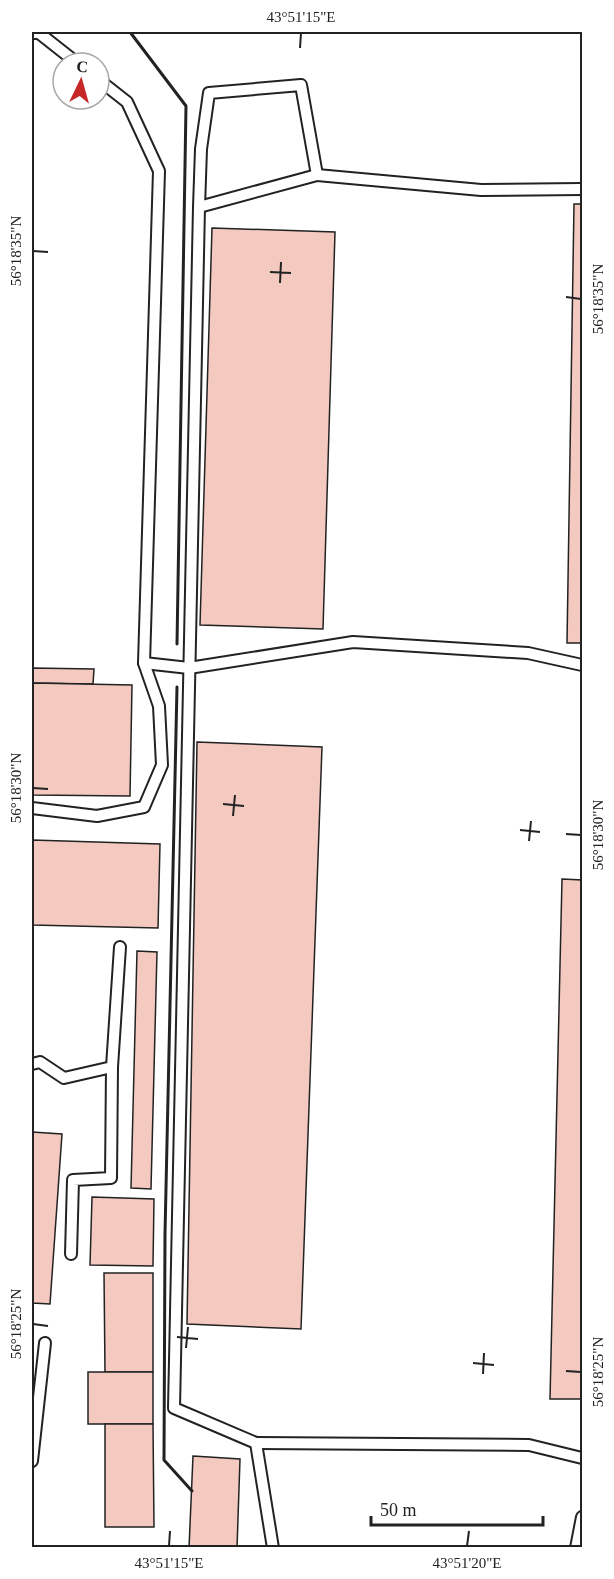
<svg xmlns="http://www.w3.org/2000/svg" width="614" height="1579" font-family="Georgia,serif">
<rect width="100%" height="100%" fill="#fff"/>
<g fill="#f3c9c0" stroke="#222" stroke-width="1.5">
<polygon points="574,204 582,204 582,643 567,643"/>
<polygon points="212,228 335,232 323,629 200,625"/>
<polygon points="32,668 94,669 93,684 32,683"/>
<polygon points="32,683 132,685 130,796 32,795"/>
<polygon points="197,742 322,747 301,1329 187,1324"/>
<polygon points="32,840 160,844 158,928 32,925"/>
<polygon points="562,879 582,880 582,1399 550,1399"/>
<polygon points="137,951 157,952 151,1189 131,1188"/>
<polygon points="32,1132 62,1134 50,1304 32,1303"/>
<polygon points="92,1197 154,1199 153,1266 90,1265"/>
<polygon points="104,1273 153,1273 153,1372 105,1372"/>
<rect x="88" y="1372" width="65" height="52"/>
<polygon points="105,1424 153,1424 154,1527 105,1527"/>
<polygon points="193,1456 240,1459 237,1548 189,1548"/>
</g>
<g fill="none" stroke-linecap="round" stroke-linejoin="round">
<g stroke="#222" stroke-width="14">
<g id="lane">
<polyline points="32,33 39,33 77,63"/>
<polyline points="317,175 481,190 582,189"/>
<path d="M 199,207 L 317,175 L 301,85 L 209,93 L 201,149 L 199,207 C 190,608 181,1008 174,1408 L 256,1443 L 273,1548"/>
<polyline points="144,663 189,668 353,642 528,653 582,665"/>
<polyline points="32,808 97,816 144,807 162,765 159,706 144,663 159,171 127,102 99,80"/>
<polyline points="32,1064 40,1062 64,1078 112,1067 120,947"/>
<polyline points="71,1254 73,1180 111,1178 112,1067"/>
<polyline points="256,1443 529,1445 582,1458"/>
<polyline points="32,1461 45,1343"/>
<polyline points="576,1548 582,1517"/>
</g>
</g>
<use href="#lane" stroke="#fff" stroke-width="10"/>
<g stroke="#222" stroke-width="3">
<polyline points="130,32 186,106 177,644"/>
<polyline points="177,687 165,1234 164,1460 192,1491"/>
</g>
</g>
<path fill="none" stroke="#222" stroke-width="2" d="M 300,48 L 301,33M 33,251 L 48,252M 270,272 L 291,273M 280,283 L 281,262M 566,297 L 581,299M 33,788 L 48,789M 223,804 L 244,806M 233,816 L 235,795M 520,830 L 540,832M 566,834 L 581,835M 529,841 L 531,821M 33,1324 L 48,1326M 177,1337 L 198,1339M 186,1348 L 188,1327M 473,1363 L 494,1365M 566,1371 L 581,1372M 483,1374 L 484,1353M 169,1546 L 170,1531M 467,1546 L 469,1531"/>
<rect width="614" height="1579" fill="none" stroke="#ffffff" stroke-width="66"/>
<g transform="translate(81 81) rotate(5)"><circle r="28" fill="#ffffff" stroke="#a7a7a7" stroke-width="1.5"/>
<path d="M0-4.5L10 22L0 15L-10 22Z" fill="#c62828"/>
<text y="-9" font-size="16" font-weight="bold" text-anchor="middle" fill="#222222">С</text>
</g>
<path d="M371 1516v9h172v-9" fill="none" stroke="#222222" stroke-width="3"/>
<text x="380" y="1516" font-size="18" fill="#222222" stroke="#ffffff" stroke-width="4.5" paint-order="stroke">50 m</text>
<rect x="33" y="33" width="548" height="1513" fill="none" stroke="#222" stroke-width="2"/>
<g font-size="15" text-anchor="middle" fill="#222">
<text x="301" y="22">43°51'15"E</text>
<text transform="translate(16 251) rotate(-90)" y="5">56°18'35"N</text>
<text transform="translate(598 299) rotate(-90)" y="5">56°18'35"N</text>
<text transform="translate(16 788) rotate(-90)" y="5">56°18'30"N</text>
<text transform="translate(598 835) rotate(-90)" y="5">56°18'30"N</text>
<text transform="translate(16 1324) rotate(-90)" y="5">56°18'25"N</text>
<text transform="translate(598 1372) rotate(-90)" y="5">56°18'25"N</text>
<text x="169" y="1568">43°51'15"E</text>
<text x="467" y="1568">43°51'20"E</text>
</g>
</svg>
